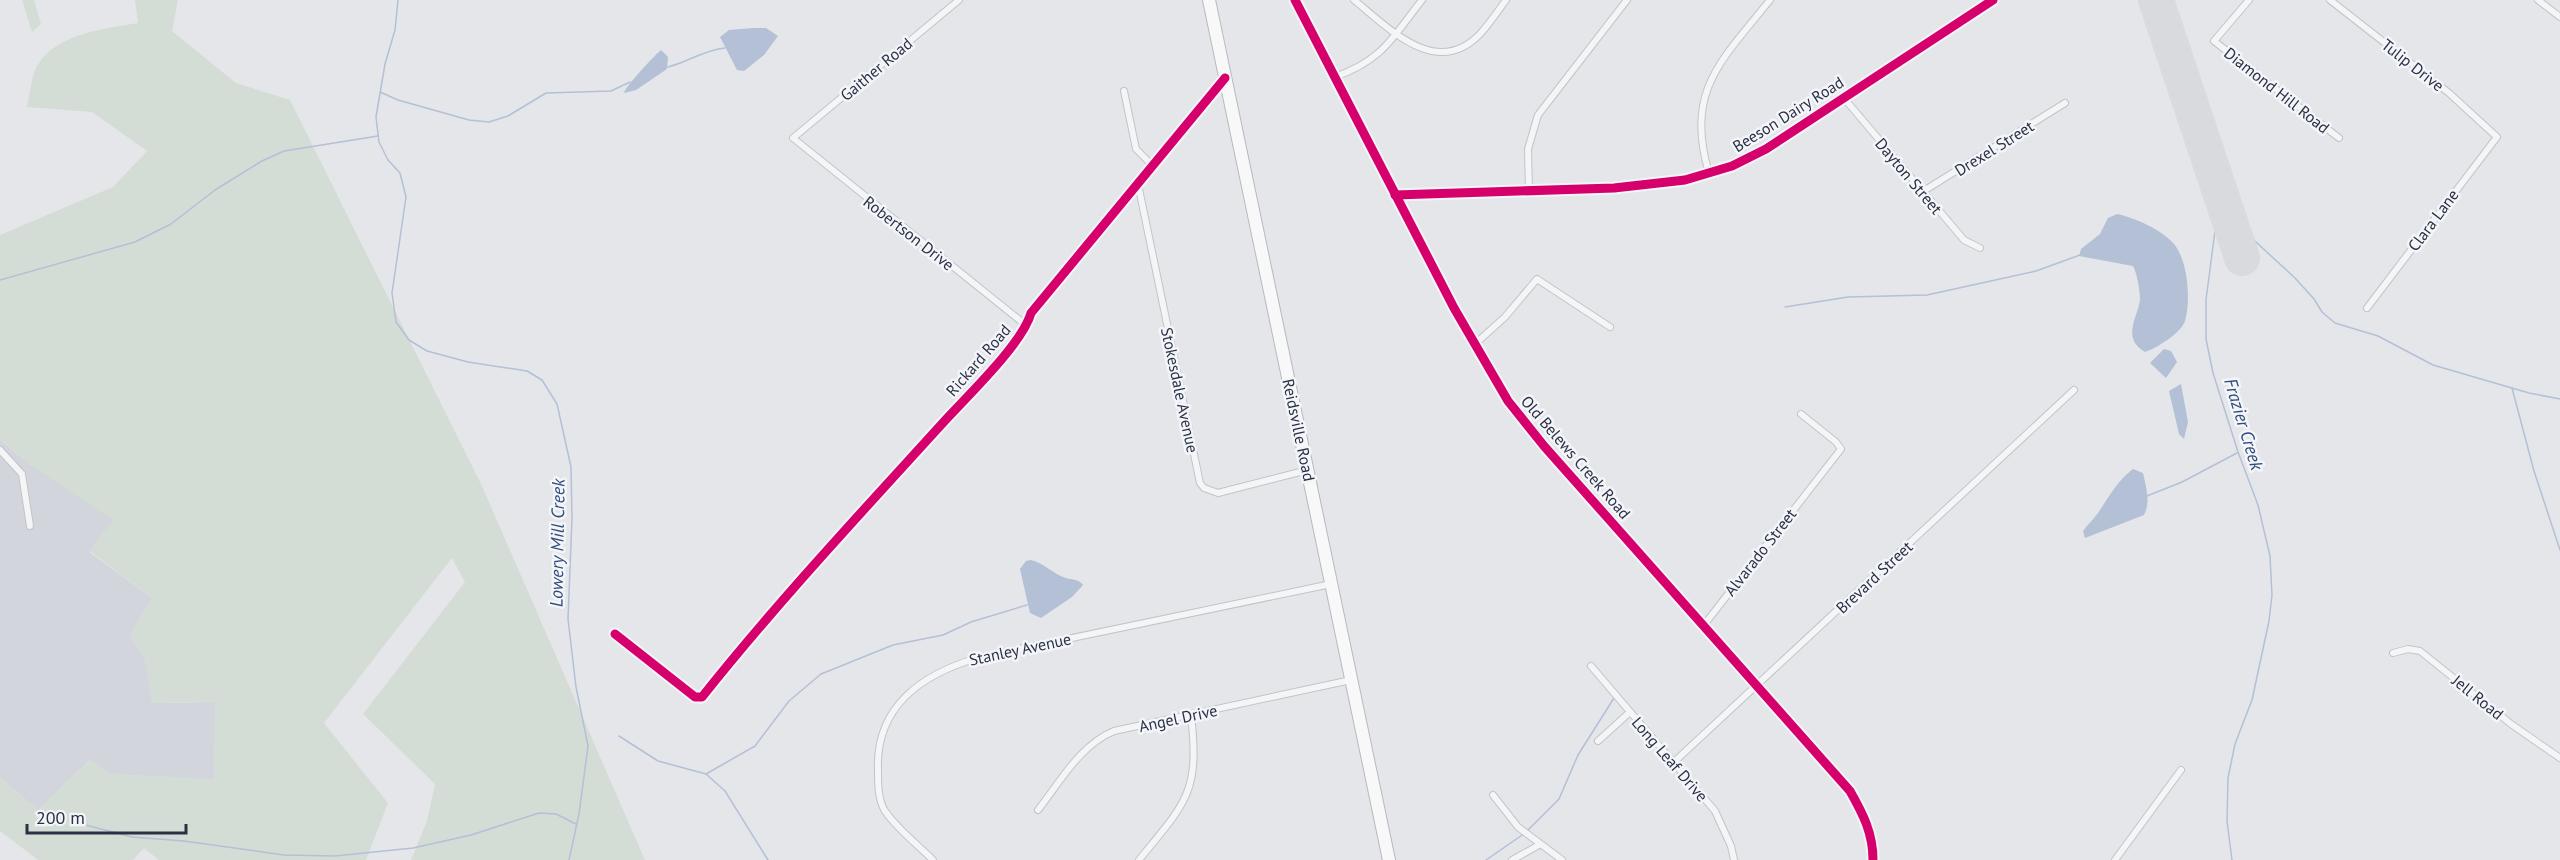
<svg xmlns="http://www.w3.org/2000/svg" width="2560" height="860" font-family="'PT Sans',sans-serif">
<rect width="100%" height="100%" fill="#e5e6ea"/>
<polygon fill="#d3d5dd" points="0,440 30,464 114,520 89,552 152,598 130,635 145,659 153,703 216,702 214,780 110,774 90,760 38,810 0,778"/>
<g fill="#d4ddd5">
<polygon points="22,0 34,0 41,24 32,32"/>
<path d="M 135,0 L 178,0 L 172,31 L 236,83 L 290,100 L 482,486 L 645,860 L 411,860 L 427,821 L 435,784 L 363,714 L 465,582 L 452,558 L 324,723 L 388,803 L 366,860 L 159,860 L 144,848 L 133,860 L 38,860 L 0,831 L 0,778 L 38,810 L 90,760 L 110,774 L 214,779 L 215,702 L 152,703 L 145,659 L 130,635 L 152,598 L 89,551 L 113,520 L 30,464 L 0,440 L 0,235 L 113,187 L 147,151 L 92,112 L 27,107 C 30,95 31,77 37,66 C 56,33 104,29 138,23 Z"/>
</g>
<g fill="#b3c0d6">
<polygon points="753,28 766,28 778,36 764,55 744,71 737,70 720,37 729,30"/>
<path d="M 661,50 L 668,57 L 667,69 L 636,90 L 624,93 C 624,88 654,56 661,50 Z"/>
<path d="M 2117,214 C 2135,218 2161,229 2174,244 C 2188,261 2191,300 2185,321 C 2181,333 2157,348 2145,352 C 2120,337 2139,316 2140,299 C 2140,291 2137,273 2133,266 L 2079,256 L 2081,249 L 2100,234 L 2108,218 Z"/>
<polygon points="2164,349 2171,351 2177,362 2166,378 2150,363"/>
<polygon points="2181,384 2188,422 2184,439 2179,434 2169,391"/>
<path d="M 2133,469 L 2143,473 C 2146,487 2151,502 2144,515 L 2085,538 L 2083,531 C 2087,525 2093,520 2098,513 C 2109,497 2117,481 2133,469 Z"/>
<path d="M 1031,560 C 1044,563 1053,574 1066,578 C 1073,580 1079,579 1083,585 L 1072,597 L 1041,618 L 1030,613 L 1020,569 L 1026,561 Z"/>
</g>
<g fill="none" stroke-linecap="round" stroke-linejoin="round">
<g stroke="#b3c0d6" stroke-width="1.5">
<polyline points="398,0 395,30 385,64 376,117 379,142 388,160 400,173 406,197 392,293 396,322 409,340 427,351 468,362 527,371 542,380 557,404 571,467 572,518 568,619 576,687 588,746 579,814 569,860"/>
<polyline points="2154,0 2184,62 2199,106 2214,167 2218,208 2206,300 2206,339 2213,373 2238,452 2258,505 2270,556 2272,595 2269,621 2252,700 2235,744 2228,778 2227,821 2232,860"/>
<path d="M 668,67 C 688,62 704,50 725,48"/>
<polyline points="380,92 398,100 469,120 489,122 508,116 546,93 611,91 630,82"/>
<polyline points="2219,208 2295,278 2314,299 2322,312 2335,323 2378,336 2433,365 2529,393 2560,399"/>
<polyline points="0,280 135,242 171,224 215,190 262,161 284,151 378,136"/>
<polyline points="1785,307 1848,297 1927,295 2036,271 2080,255"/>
<polyline points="2512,388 2534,471 2560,550"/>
<polyline points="2147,496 2182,482 2237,453"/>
<polyline points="619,736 658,761 706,774 725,791 768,860"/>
<polyline points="706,774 755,746 789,701 821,674 893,645 943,635 971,622 1027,605"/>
<polyline points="70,821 132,837 184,841 284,855 335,856 413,848 471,835 539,813 556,814 576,824"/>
<polyline points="1528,830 1559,799 1578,755 1614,698"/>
<polyline points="1486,860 1525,833"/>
</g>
<polyline stroke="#d9dade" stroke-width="36" points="2156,0 2242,258"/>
<g stroke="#c3c4c8" stroke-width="8">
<g id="street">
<polyline points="959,0 793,138 1027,326"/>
<path d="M 1354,0 C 1390,29 1437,80 1481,33 C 1490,23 1498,11 1506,0"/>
<polyline points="2249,0 2214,41 2339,138"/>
<polyline points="2330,0 2449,93 2497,137 2367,308"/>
<polyline points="2538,0 2560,17"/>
<path d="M 1335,77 C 1383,60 1392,38 1422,0"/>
<polyline points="1124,91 1136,149 1153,166"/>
<polyline points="1843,97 1964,240 1980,248"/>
<path d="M 1709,173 C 1684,91 1722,60 1770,0"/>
<polyline points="1138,184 1200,483 1204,488 1218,493 1308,470"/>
<polyline points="1529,191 1528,149 1538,115 1627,0"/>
<polyline points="1922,192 2065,103"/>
<polyline points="1475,344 1505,317 1537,279 1610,327"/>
<polyline points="0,450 22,474 30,526"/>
<polyline points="1704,625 1841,449 1836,442 1801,414"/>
<path d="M 615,634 L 695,697 L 702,697 C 777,603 859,515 940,426 C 963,400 1022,345 1031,313 L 1225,79"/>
<polyline points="2393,653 2408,649 2420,651 2511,724 2560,758"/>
<polyline points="1591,666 1715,811 1731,846 1734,860"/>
<polyline points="1598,741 1630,712"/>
<polyline points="1673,763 2074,390"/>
<polyline points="1493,795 1518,827 1562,860"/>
<path d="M 1038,810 C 1060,782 1080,745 1114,731 L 1351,680"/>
<path d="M 933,860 C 918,845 897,829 885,811 C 878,800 878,784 878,771 C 875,706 923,673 981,657 L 1331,584"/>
<path d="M 1139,860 C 1186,802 1200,793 1191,715"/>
<polyline points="1512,860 1539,845"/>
<polyline points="2115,860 2181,770"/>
</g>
</g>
<g stroke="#c3c4c8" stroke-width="10">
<g id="secondary">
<path d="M 1295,0 L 1454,308 L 1508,401 L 1544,446 L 1850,791 C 1863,814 1873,833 1873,860"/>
<polyline points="1395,195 1614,188 1685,180 1732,166 1766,149 1993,0"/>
</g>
</g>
<g stroke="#b7b9bf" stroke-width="14">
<polyline id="highway" points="1209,0 1389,860"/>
</g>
<use href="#street" stroke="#f4f5f7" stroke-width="6"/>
<use href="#secondary" stroke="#f8f8f8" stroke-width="9"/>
<use href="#highway" stroke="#f8f8f8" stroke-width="12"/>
<g stroke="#f3f5f9" stroke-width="13">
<g id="cycleway">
<path d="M 1295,0 L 1454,308 L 1508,401 L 1544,446 L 1850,791 C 1863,814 1873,833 1873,860"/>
<polyline points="1395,195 1614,188 1685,180 1732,166 1766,149 1993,0"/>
<path d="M 615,634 L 695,697 L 702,697 C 777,603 859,515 940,426 C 963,400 1022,345 1031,313 L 1225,78"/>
</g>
</g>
<use href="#cycleway" stroke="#d6006c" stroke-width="9"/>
</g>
<g text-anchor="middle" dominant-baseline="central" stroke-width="5" stroke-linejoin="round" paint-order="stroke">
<g font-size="16" fill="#2a3145" stroke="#f3f5f9">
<text transform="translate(2413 65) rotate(38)">Tulip Drive</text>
<text transform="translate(876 69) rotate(-40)">Gaither Road</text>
<text transform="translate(2277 90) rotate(38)">Diamond Hill Road</text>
<text transform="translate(1788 114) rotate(-32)">Beeson Dairy Road</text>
<text transform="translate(1994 148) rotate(-32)">Drexel Street</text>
<text transform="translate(1909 176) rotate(50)">Dayton Street</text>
<text transform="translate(2433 220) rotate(-53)">Clara Lane</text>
<text transform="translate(909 233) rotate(38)">Robertson Drive</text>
<text transform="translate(978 360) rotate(-49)">Rickard Road</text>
<text transform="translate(1180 390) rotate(78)">Stokesdale Avenue</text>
<text transform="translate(1299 430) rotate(78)">Reidsville Road</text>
<text transform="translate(1576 457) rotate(49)">Old Belews Creek Road</text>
<text transform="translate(1760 552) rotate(-52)">Alvarado Street</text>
<text transform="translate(1874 577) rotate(-43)">Brevard Street</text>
<text transform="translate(1020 649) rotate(-12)">Stanley Avenue</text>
<text transform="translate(2478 697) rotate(39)">Jell Road</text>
<text transform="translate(1178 718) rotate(-12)">Angel Drive</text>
<text transform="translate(1670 759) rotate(49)">Long Leaf Drive</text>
</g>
<g font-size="18" font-style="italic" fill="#314c7b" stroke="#f3f5f9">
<text transform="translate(2244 424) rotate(73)">Frazier Creek</text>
<text transform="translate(557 543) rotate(-89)">Lowery Mill Creek</text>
</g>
</g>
<path d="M27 824v9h159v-9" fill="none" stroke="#2a3145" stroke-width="3"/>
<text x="36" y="824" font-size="18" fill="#2a3145" stroke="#f3f5f9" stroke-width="4.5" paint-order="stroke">200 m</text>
</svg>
